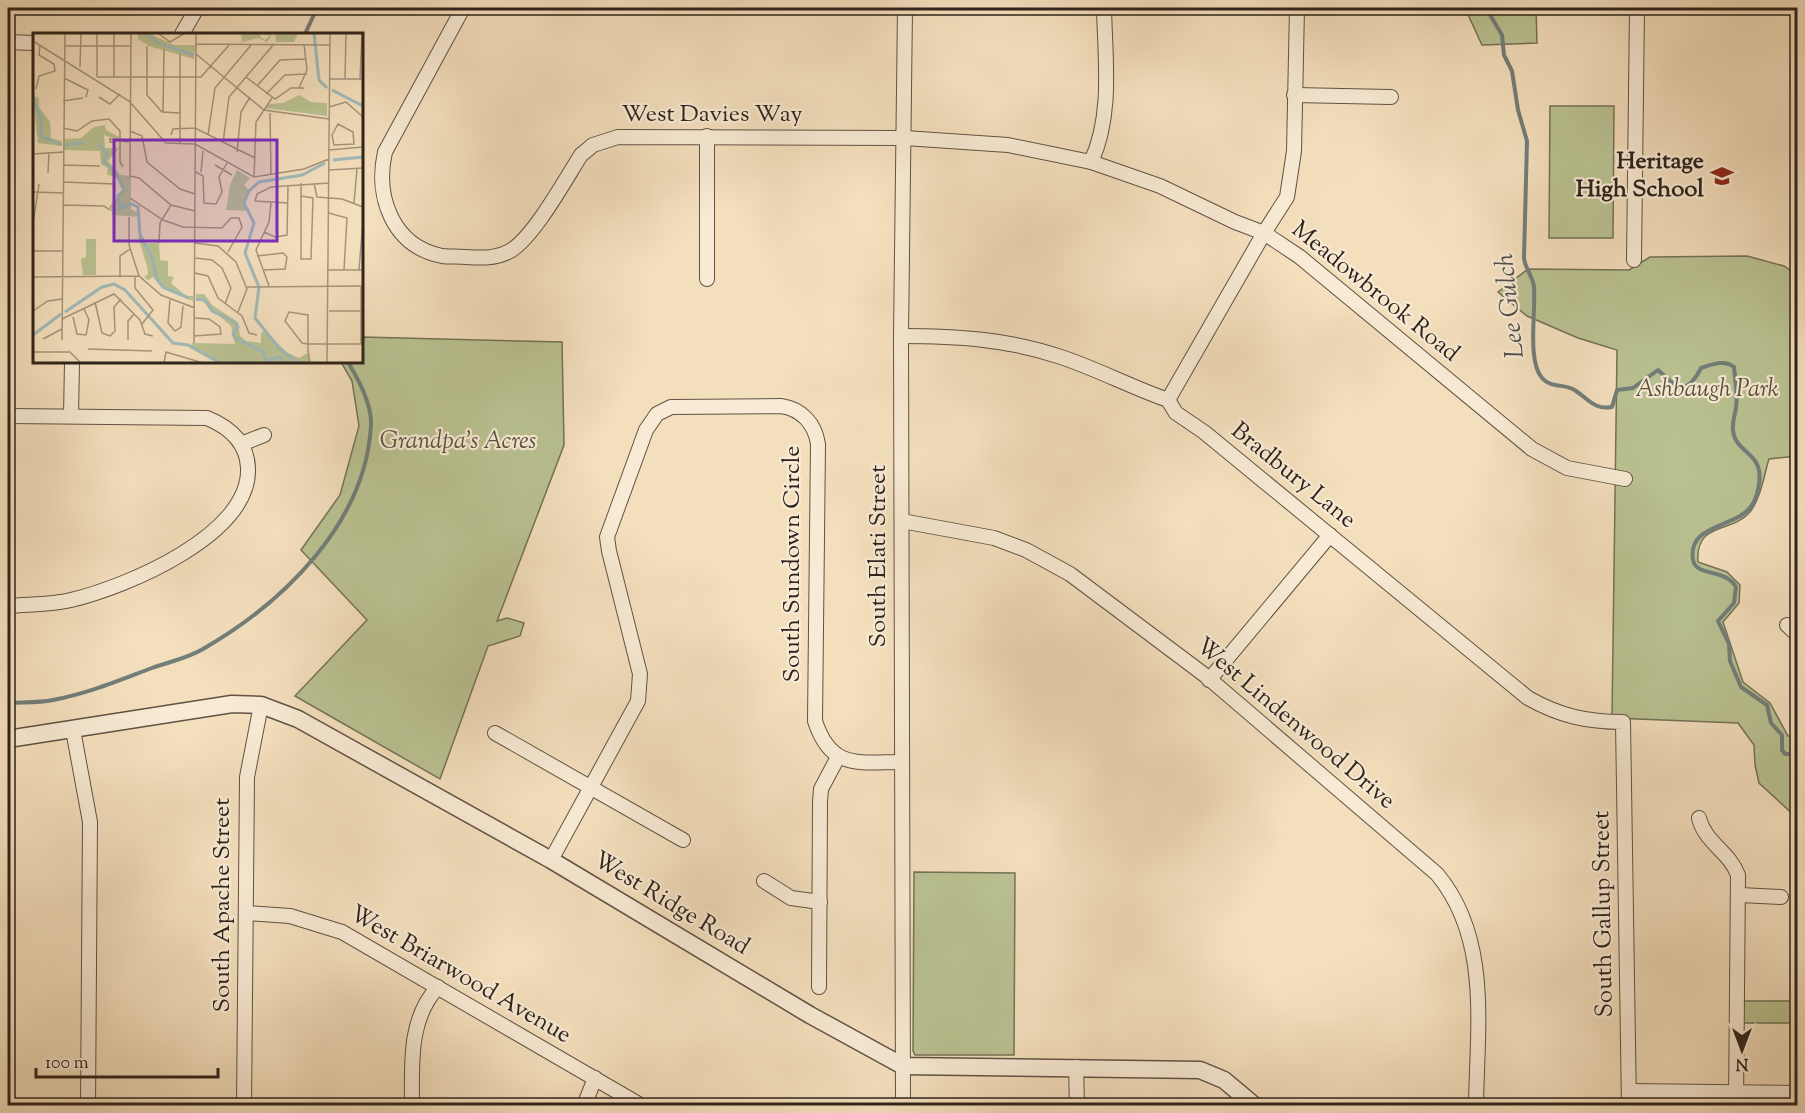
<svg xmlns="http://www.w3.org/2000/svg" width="1805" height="1113" font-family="'Sorts Mill Goudy',serif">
<rect width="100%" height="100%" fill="#f4dfbd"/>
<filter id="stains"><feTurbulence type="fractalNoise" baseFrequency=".00333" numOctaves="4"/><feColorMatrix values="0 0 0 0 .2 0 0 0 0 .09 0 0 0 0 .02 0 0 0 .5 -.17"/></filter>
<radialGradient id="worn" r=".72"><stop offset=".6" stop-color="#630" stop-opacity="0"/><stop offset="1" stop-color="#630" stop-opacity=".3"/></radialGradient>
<g fill="#bac292" stroke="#747256" stroke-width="1.5">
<polygon points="1465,8 1536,8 1537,43 1482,45"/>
<polygon points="1550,106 1614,106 1613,238 1549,238"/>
<path d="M 1747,256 L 1784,266 L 1797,275 L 1797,456 L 1769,459 C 1764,475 1761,498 1750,512 C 1731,534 1695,521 1698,562 L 1727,572 L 1740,585 L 1739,603 L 1723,622 L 1743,682 L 1770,703 L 1788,736 L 1797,736 L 1797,818 L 1759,783 L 1755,765 L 1754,745 L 1738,723 L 1612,718 L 1617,350 L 1578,338 L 1527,316 L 1498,292 L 1528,269 L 1629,270 L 1650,257 Z"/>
<polygon points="362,337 562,342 564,445 497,621 507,618 524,623 520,636 488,646 440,779 295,696 367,620 301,550 340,495 359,426 352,381 341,362 362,362"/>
<polygon points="914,872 1015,873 1014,1055 915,1055 913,1051"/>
<polygon points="1797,994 1797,1023 1743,1023 1743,1001 1791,1001"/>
</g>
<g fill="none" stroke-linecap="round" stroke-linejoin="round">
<g stroke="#727e7a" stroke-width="4">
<path d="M 1486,8 L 1502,35 L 1504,55 L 1512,71 L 1518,110 L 1527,141 L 1524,258 C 1525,269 1533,276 1534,287 C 1536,311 1527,361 1542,378 C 1551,389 1567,383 1576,391 C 1589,400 1595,410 1612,407 L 1617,390 L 1633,388 L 1658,370 C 1678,389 1686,397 1701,368 C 1711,365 1724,359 1734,367 C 1735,380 1738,394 1736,408 C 1735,415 1732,422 1733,430 C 1735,454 1764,451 1759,484 C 1758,491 1756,499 1752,505 C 1738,528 1687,523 1693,560 C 1696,577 1725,568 1736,587 L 1734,603 L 1718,621 L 1729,644 L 1730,661 L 1741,687 L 1767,705 L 1771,723 L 1782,735 L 1782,750 L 1785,754 L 1798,754"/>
<polyline points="305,34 317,8"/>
<path d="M 8,703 C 22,702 38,703 53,700 C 87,694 120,680 152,668 C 169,662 188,658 203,649 C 283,603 366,523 371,425 C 372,404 358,379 348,362"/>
</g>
<g stroke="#605244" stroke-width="16">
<g id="minor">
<path d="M 463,8 L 385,152 C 375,196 392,246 442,256 C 449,257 457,256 465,257 C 481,258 495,259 510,251 C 534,237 565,180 581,155 L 593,145 L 618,137 L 905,138 L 1008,145 L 1091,162 L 1160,186 L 1235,222 L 1264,233 L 1300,257 L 1532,449 L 1567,468 L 1625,479"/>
<polyline points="182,34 197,8"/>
<polyline points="8,42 34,43"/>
<polyline points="1294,95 1391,97"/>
<path d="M 1091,162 C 1113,115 1105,58 1104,8"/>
<polyline points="1634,260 1637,8"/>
<polyline points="707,279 707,136"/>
<path d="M 901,336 C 956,336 1008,339 1061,357 C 1097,369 1131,387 1168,400 L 1176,413 L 1204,432 L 1528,698 C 1560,716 1587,722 1623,722 L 1629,1106"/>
<polyline points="1168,400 1264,233 1287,197 1294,151 1297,8"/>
<path d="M 8,416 L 207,418 C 229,427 247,442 248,468 C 251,535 126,587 71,600 C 51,605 28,604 8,606"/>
<polyline points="71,416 72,362"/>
<polyline points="241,444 264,435"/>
<path d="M 902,521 L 994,538 L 1026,550 L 1070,574 L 1206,676 L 1437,874 C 1491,939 1477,1027 1476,1106"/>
<polyline points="1787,625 1798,635"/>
<polyline points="1209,680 1330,535"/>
<polyline points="73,730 90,822 88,1106"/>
<polyline points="495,733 683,840"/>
<path d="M 1699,818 C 1705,843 1729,851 1738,875 L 1736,1106"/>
<path d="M 551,860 L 638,701 L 640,674 L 609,551 L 607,537 L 646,430 L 657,414 L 671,407 L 781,406 C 802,409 815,424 818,444 L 815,721 C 831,770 858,762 901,762"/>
<polyline points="764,881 791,898 820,902"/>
<polyline points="1740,895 1781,897"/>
<polyline points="246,913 290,916 342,932 642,1106"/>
<polyline points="819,987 820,802 821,789 838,757"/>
<polyline points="1076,1067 1077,1106"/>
<polyline points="1629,1091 1798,1093"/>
<polyline points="244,1106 247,777 261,705"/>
<path d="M 412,1106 C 412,1065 408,1019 438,987"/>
<polyline points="584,1106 595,1078"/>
<polyline points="903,1106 901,336 905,8"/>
</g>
</g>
<g stroke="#605244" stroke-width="19">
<polyline id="tertiary" points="8,739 232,704 261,705 298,719 551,860 810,1015 903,1066 1200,1070 1224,1080 1255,1106"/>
</g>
<use href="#minor" stroke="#f8ead4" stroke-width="14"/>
<use href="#tertiary" stroke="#f8ead4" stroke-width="16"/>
</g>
<defs>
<g id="school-bare" transform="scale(1.8)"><path d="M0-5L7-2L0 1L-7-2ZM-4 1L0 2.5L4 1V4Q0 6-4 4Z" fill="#8f2418" stroke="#f8ead4" stroke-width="2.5" paint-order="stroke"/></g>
</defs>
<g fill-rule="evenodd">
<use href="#school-bare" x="1722" y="176"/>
</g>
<g text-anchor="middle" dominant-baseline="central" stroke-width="4.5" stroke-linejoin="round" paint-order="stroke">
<g font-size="24" fill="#2e231b" stroke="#f8ead4">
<text x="712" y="115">West Davies Way</text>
<text transform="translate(1375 292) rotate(39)">Meadowbrook Road</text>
<text transform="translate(1293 476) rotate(39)">Bradbury Lane</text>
<text transform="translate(879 556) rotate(-90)">South Elati Street</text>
<text transform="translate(793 564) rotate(-90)">South Sundown Circle</text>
<text transform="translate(1295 724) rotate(40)">West Lindenwood Drive</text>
<text transform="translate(671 904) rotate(31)">West Ridge Road</text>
<text transform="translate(223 905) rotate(-90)">South Apache Street</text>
<text transform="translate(1604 914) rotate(-91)">South Gallup Street</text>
<text transform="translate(460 975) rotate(30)">West Briarwood Avenue</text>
</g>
<g font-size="24" font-weight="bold" fill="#2e231b" stroke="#f8ead4" text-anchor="end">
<text x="1704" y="162">Heritage<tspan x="1704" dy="28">High School</tspan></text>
</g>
<g font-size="24" font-style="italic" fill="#58533f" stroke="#f8ead4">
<text x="1707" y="390">Ashbaugh Park</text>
<text x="458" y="442">Grandpa's Acres</text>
</g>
<g font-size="26" font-style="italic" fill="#50504b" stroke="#f8ead4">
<text transform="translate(1511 306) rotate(-96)">Lee Gulch</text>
</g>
</g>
<g transform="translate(33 33)">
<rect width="330" height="330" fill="#f4dfbd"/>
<path d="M 105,0 L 115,0 L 141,12 L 162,12 L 161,26 L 116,13 L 105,6 ZM 208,0 L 227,0 L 228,5 L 232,7 L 237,3 L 228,0 L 239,2 L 234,9 L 225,5 L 209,9 ZM 242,0 L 265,0 L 261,9 L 243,9 ZM 266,62 L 278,69 L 294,70 L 294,83 L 232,75 L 236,71 L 250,70 ZM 0,63 L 6,65 L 6,74 L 17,89 L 18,105 L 29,108 L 29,113 L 5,110 ZM 72,92 L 73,97 L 86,104 L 86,107 L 71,102 L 72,115 L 86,115 L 75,128 L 87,142 L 98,143 L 98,176 L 108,182 L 106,184 L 80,182 L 76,174 L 90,157 L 86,146 L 74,141 L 75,135 L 68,131 L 67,118 L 31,117 L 31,106 L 48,105 L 61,94 ZM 204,137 L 217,145 L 211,152 L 217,158 L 212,169 L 215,178 L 193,177 L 197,152 ZM 105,204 L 110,204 L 113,210 L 126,210 L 127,227 L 135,228 L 135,243 L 141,244 L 138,250 L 153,263 L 160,263 L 160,268 L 130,256 L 120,244 L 115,247 L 111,244 L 115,241 L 114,233 ZM 53,206 L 63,206 L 63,242 L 50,242 L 48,226 L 53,224 ZM 163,261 L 171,261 L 179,272 L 205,289 L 207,303 L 213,308 L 228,310 L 228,300 L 232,297 L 253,319 L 266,325 L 275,320 L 277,330 L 184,330 L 157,315 L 159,310 L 202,311 L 198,293 L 169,268 L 163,268 Z" fill="#bac292"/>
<path fill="none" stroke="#9fbaba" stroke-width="3" d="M 112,0 L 125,10 L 161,22M 281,0 L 286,47 L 294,55M 299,57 L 330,73M 0,65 L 8,85 L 8,103 L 28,112M 66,111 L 74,121 L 70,128 L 83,140 L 91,157 L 85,163 L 87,175 L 99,171 L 105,174 L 107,202 L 119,225 L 124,246 L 130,254 L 156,265M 32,112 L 50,110M 300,127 L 330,124M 163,266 L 172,267 L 179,278 L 200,288 L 205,294 L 200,301 L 202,305 L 231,319 L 233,328 L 247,324 L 251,330M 32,279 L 69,254 L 81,251 L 92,257 L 140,310 L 155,312 L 188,330M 0,302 L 28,281M 265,330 L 246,315 L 222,285 L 226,254 L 212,220 L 221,190 L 211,170 L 216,158 L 226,149 L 269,142 L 292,130"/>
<path fill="none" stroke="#a5947c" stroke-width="1.5" d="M 98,0 L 97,143 L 106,145 L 138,172 L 162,178M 125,0 L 137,9 L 152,0M 0,8 L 96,68 L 133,110 L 162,111 L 221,144 L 271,136 L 296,126M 163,11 L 297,12M 32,13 L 98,13M 114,13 L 114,62 L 129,79 L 147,80M 163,21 L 231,77 L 296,86M 47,34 L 48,0M 64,44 L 168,44 L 197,11M 64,44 L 64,0M 81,44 L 81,0M 213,44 L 242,66 L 258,55 L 271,55M 31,45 L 55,57 L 53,64M 297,46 L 330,46M 312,46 L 313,0M 327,46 L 329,0M 224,53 L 247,27 L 273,26M 266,55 L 274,37 L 271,11M 3,56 L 6,43 L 22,38 L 21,31 L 6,22 L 7,12M 233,61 L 252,42 L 274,41M 66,64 L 77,71 L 87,61M 30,68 L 50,65M 296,74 L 313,69 L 330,84M 130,79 L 131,16M 237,80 L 238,142M 305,91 L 320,99 L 321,111 L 301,112 L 299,102 ZM 30,95 L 44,98 L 59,88 L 76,86 L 87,98 L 87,129 L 90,134M 97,98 L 109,103 L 114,129 L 147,156 L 162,161M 138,102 L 140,96 L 162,95 L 222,125M 175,102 L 182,55 L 219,11M 80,109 L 77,109 L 77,106 L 96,109M 190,110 L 196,64 L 241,11M 147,111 L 147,21M 296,117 L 330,114M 204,119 L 208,79 L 217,64M 0,121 L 30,119M 30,132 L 67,133M 182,132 L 199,142M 296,137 L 330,135M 163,139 L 170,143 L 171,170 L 183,171 L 189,159 L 186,144 L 194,130M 168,139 L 170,118M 15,140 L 16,119M 221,144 L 223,89 L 239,65M 30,149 L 82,151M 281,150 L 284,164 L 309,166 L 330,174M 0,159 L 30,160M 268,163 L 280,165 L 278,226 L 268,226 L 268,150M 97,165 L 130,187 L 150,194 L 189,195 L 198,185 L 206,185 L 209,194 L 195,219M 222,168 L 224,161 L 238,154 L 296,150M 222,168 L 255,170M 321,170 L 324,136M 30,172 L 71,173 L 77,177M 296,180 L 314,185 L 311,237M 96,184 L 96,212 L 106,243M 0,191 L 6,151M 231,199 L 242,204 L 254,202 L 255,152M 126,210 L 127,190 L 138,172M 162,210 L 185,213 L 203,229 L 214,256 L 205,279M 0,218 L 29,218M 224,223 L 250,220 L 254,224 L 252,236 L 231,237M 162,225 L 179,227 L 189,235 L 198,255 L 192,271M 295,237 L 330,237M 326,237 L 330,188M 162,240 L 175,243 L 185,265 L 209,283 L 216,300 L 224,302M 87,243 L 87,223 L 97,216M 102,243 L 102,255 L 120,277 L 109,291M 0,244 L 106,243 L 128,262 L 162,275M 236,253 L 223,217 L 236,189 L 238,170M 214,254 L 330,253M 137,267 L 135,290 L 142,298 L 148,294 L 150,273M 62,269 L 69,300 L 77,303 L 82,298 L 81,274 L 88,266M 0,278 L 15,268 L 29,266M 296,278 L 329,278M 40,284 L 44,301 L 53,302 L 56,287 L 51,276M 29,286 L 81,261 L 107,287 L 112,301 L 120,303M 161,303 L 188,301 L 187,294 L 176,286 L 162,285M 10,306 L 29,296M 29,307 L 32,0M 95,307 L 95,288 L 101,281M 161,310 L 163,0M 328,311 L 328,253M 55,316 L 119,318M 0,319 L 37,319 L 48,330M 131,330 L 133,319 L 170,330M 277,330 L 275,317 L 275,282 L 256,279 L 252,288 L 269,310 L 275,311 L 330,311M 294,330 L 297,0"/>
<path fill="#7b2cbf" fill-opacity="0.15" stroke="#7b2cbf" stroke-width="3" d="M 81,107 L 244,107 L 244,208 L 81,208 Z"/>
<rect width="330" height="330" fill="none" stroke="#2e231b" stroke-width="3"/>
</g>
<rect width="1805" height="1113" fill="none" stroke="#f4dfbd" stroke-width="30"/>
<rect x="9" y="9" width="1787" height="1095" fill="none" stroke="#2e231b" stroke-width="3"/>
<rect x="15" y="15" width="1775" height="1083" fill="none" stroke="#2e231b" stroke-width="1.5"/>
<g transform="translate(1742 1050) rotate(180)" stroke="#f8ead4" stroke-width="4.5" paint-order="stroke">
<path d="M0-4.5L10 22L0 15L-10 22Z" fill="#2e231b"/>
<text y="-9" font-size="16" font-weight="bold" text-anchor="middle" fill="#2e231b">N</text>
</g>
<path d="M36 1068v9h182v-9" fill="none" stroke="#2e231b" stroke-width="3"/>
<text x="45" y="1068" font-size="18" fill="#2e231b" stroke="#f8ead4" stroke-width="4.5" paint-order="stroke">100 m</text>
<rect width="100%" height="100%" filter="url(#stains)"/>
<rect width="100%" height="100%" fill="url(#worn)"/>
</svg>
